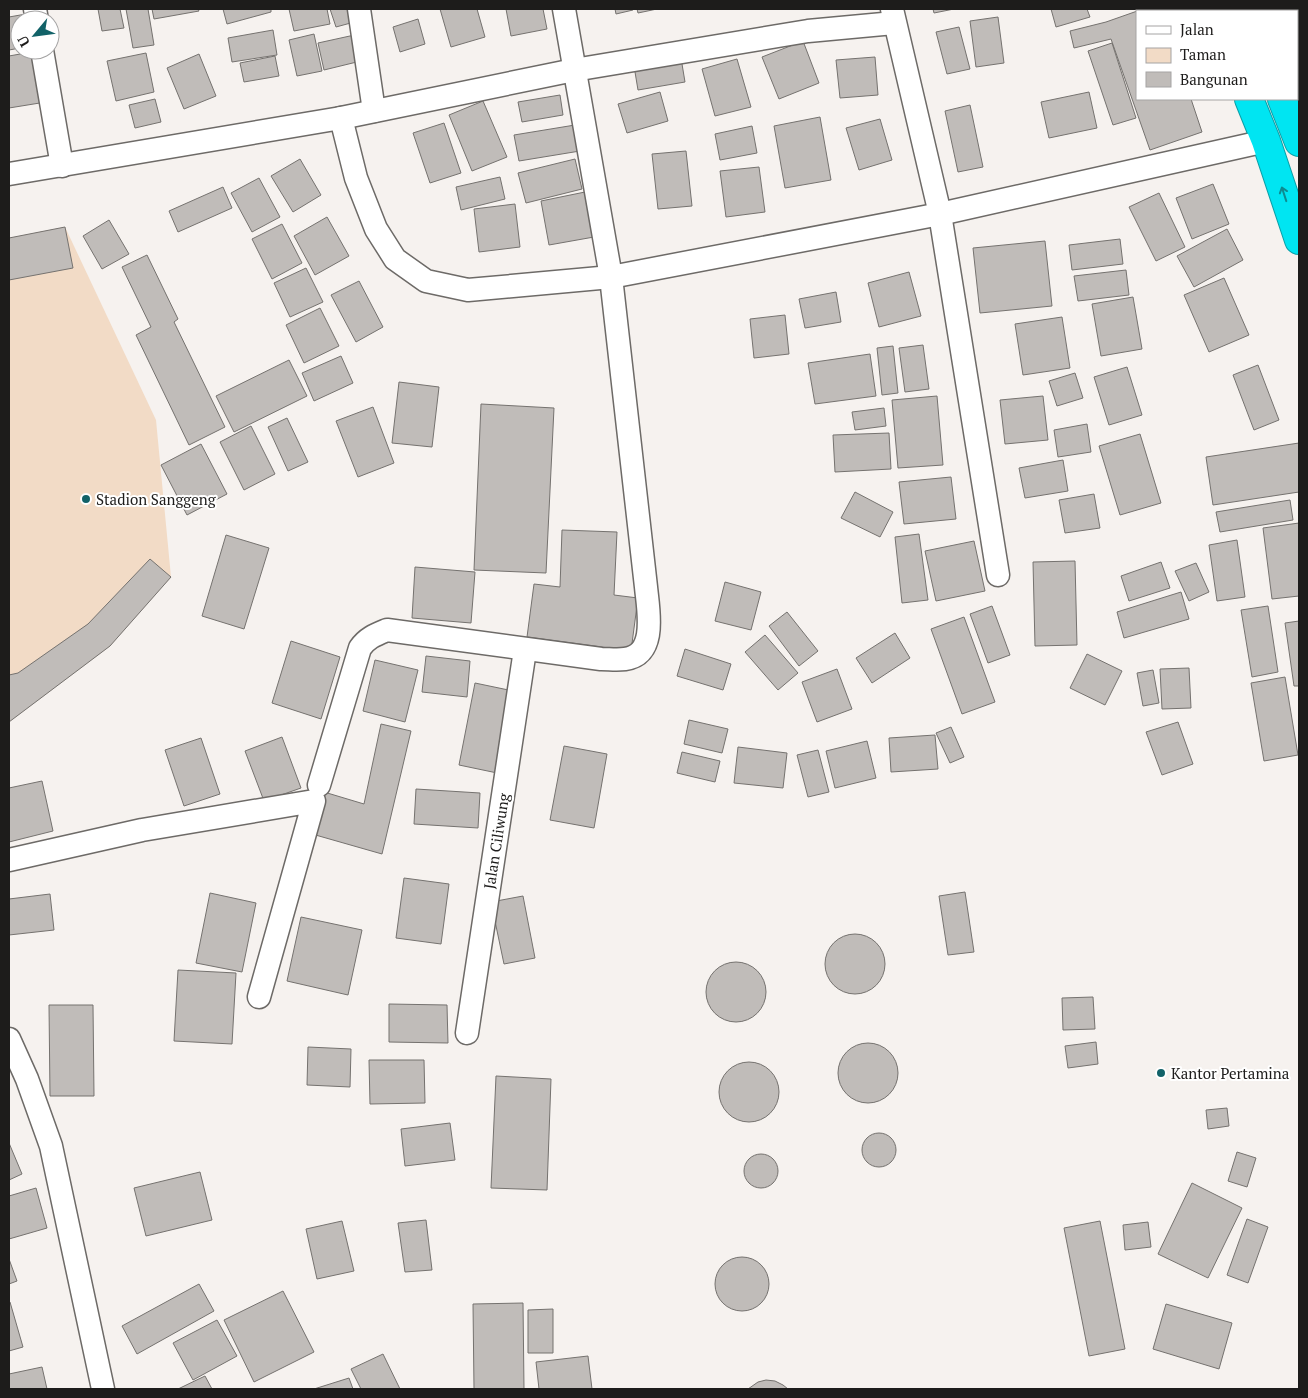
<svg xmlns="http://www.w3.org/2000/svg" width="1308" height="1398" font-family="'PT Serif',serif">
<rect width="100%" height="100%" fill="#f6f2ef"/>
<polygon fill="#f2dbc6" points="65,227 156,420 171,577 110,646 9,722 9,238"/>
<g fill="#c0bcb9" stroke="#75726f">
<polygon points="98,9 120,9 124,28 102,31"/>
<polygon points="126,9 148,9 154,45 133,48"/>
<polygon points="152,9 198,9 199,11 154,19"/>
<polygon points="223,9 271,9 271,12 227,24"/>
<polygon points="289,9 327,9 330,24 294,31"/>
<polygon points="330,9 355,9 358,21 336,27"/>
<polygon points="440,9 477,9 485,37 451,47"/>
<polygon points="506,9 543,9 547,29 511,36"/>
<polygon points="615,9 632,9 633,10 616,14"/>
<polygon points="637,9 657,9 638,13"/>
<polygon points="933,9 954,9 934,13"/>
<polygon points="1051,9 1087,9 1090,17 1056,27"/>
<polygon points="1143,9 1159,9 1160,11 1137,11 1137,99 1191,99 1202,132 1150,150 1111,39 1074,48 1070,31 1106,22"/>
<polygon points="26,14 28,20 20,20 20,48 9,50 9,17"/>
<polygon points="998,17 1004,63 976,67 970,21"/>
<polygon points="418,19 425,44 400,52 393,27"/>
<polygon points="959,27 970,69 947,74 936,32"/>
<polygon points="273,30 277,55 232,62 228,38"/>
<polygon points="314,34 322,71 297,76 289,40"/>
<polygon points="359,34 365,60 324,70 318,43"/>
<polygon points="803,41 819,83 779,99 762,57"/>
<polygon points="1112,43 1136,118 1113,125 1088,51"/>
<polygon points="37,51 46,102 9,108 9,56"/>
<polygon points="146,53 154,92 116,101 107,61"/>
<polygon points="199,54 216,96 184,109 167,68"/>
<polygon points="275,56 279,76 244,82 240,63"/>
<polygon points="875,57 878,95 840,98 836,60"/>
<polygon points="681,58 685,82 638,90 634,66"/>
<polygon points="737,59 751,107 715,116 702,69"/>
<polygon points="660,92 668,121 627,133 618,104"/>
<polygon points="1089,92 1097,128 1049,138 1041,102"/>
<polygon points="560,95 563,115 522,122 518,102"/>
<polygon points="155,99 161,122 135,128 129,105"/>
<polygon points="483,101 507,157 472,171 449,115"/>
<polygon points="970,105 983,167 958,172 945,111"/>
<polygon points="820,117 831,180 785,188 774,126"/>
<polygon points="880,119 892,160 859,170 846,128"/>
<polygon points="444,123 461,173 430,183 413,133"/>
<polygon points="575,125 580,151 519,161 514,135"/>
<polygon points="752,126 757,153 720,160 715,134"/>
<polygon points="686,151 692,206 658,209 652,154"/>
<polygon points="300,159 321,195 293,212 271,176"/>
<polygon points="575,159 582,189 526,203 518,173"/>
<polygon points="759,167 765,212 726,217 720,171"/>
<polygon points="500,177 505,199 461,210 456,187"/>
<polygon points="259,178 280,217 252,232 231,193"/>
<polygon points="1213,184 1229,224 1192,239 1176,198"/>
<polygon points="223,187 232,208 178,232 169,211"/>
<polygon points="585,192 594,237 549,245 541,201"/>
<polygon points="1159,193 1185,247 1156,261 1129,207"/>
<polygon points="515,204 520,247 479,252 474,209"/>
<polygon points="327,217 349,256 315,275 294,236"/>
<polygon points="109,220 129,254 102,269 83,236"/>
<polygon points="282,224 302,263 272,279 252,239"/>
<polygon points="65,227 73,268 9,280 9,238"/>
<polygon points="1227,229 1243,260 1194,287 1177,256"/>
<polygon points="1120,239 1123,264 1072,270 1069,245"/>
<polygon points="1045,241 1052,306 980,313 973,248"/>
<polygon points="147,255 178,319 174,322 225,427 189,445 136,335 151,327 122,267"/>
<polygon points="306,268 323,302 290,317 274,283"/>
<polygon points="1126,270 1129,295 1078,301 1074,276"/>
<polygon points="909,272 921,316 879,327 868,283"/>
<polygon points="1224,278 1249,335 1209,352 1184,295"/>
<polygon points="359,281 383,327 356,342 331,295"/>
<polygon points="836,292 841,322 805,328 799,299"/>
<polygon points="1133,297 1142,349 1101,356 1092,304"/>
<polygon points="320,308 339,346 304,363 286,325"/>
<polygon points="785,315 789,354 754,358 750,319"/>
<polygon points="1062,317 1070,368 1023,375 1015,324"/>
<polygon points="923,345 929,389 905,392 899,348"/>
<polygon points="893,346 898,393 882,395 877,348"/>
<polygon points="870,354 876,396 815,404 808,363"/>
<polygon points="341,356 353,383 314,401 302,373"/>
<polygon points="289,360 307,396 234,432 216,396"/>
<polygon points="1258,365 1279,420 1254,430 1233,375"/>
<polygon points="1127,367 1142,415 1109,425 1094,377"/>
<polygon points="1075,373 1083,398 1057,406 1049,381"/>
<polygon points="399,382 439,387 432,447 392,443"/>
<polygon points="937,396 943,465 898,468 892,400"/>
<polygon points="1043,396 1048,440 1005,444 1000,400"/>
<polygon points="481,404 554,408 546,573 474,570"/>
<polygon points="373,407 394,463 358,477 336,421"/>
<polygon points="884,408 886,426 855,430 852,412"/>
<polygon points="287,418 308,462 288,471 268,427"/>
<polygon points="1087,424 1091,452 1058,457 1054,430"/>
<polygon points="251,426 275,474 244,490 220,442"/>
<polygon points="889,433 891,469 835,472 833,435"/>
<polygon points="1140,434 1161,503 1120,515 1099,446"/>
<polygon points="1299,443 1299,492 1213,505 1206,457"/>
<polygon points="201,444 227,494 187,515 161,465"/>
<polygon points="1063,460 1068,491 1025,498 1019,468"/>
<polygon points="951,477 956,519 904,524 899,482"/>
<polygon points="855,492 893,512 880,537 841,518"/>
<polygon points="1094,494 1100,528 1065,533 1059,500"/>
<polygon points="1290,500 1293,520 1220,532 1216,512"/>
<polygon points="1299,523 1299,596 1272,599 1263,528"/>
<polygon points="562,530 617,532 614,595 638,598 631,651 527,637 534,584 560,587"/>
<polygon points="919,534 928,600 902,603 895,537"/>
<polygon points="226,535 269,548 244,629 202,616"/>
<polygon points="1237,540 1245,597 1217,601 1209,545"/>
<polygon points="974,541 985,591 936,601 925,551"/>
<polygon points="150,559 171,577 110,646 9,722 9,675 18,673 88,624"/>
<polygon points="1075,561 1077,645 1035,646 1033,562"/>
<polygon points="1161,562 1170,588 1129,601 1121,576"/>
<polygon points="1196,563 1209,592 1189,601 1175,571"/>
<polygon points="415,567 475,572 471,623 412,618"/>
<polygon points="725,582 761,592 751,630 715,621"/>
<polygon points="1181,592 1189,619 1124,638 1117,612"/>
<polygon points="992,606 1010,655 988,663 970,614"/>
<polygon points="1268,606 1278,672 1252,677 1241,610"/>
<polygon points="787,612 818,651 799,666 769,626"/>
<polygon points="964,617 995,702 962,714 931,629"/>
<polygon points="1299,621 1299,686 1294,686 1285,623"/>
<polygon points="895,633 910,658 872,683 856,658"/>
<polygon points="765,635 798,673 778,690 745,652"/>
<polygon points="291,641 340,657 321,719 272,703"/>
<polygon points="685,649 731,664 723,690 677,676"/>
<polygon points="1087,654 1122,671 1105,705 1070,688"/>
<polygon points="426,656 470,661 467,697 422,692"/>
<polygon points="375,660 418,670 405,722 363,711"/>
<polygon points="1189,668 1191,708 1162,709 1160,669"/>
<polygon points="837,669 852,709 817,722 802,682"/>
<polygon points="1153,670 1159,703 1143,706 1137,673"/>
<polygon points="1285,677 1298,755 1264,761 1251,683"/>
<polygon points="475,683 518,692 502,774 459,765"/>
<polygon points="689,720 728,729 722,753 684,744"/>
<polygon points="1178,722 1193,764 1162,775 1146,732"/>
<polygon points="381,724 411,731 382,854 312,834 324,792 364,804"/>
<polygon points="951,727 964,757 950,763 936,733"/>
<polygon points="935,735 938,769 891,772 889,738"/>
<polygon points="282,737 301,788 264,801 245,751"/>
<polygon points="201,738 220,794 184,806 165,750"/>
<polygon points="867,741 876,778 835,788 826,751"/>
<polygon points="564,746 607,754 594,828 550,820"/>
<polygon points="738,747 787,753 783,788 734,783"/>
<polygon points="818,750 829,792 808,797 797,755"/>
<polygon points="682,752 720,761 715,782 677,773"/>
<polygon points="42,781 53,831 9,842 9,788"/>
<polygon points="416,789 480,793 478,828 414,824"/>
<polygon points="404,878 449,884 441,944 396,938"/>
<polygon points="965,892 974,952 948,955 939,896"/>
<polygon points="210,893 256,903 242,972 196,963"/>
<polygon points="50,894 54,930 9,935 9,899"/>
<polygon points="523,896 535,958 504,964 491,902"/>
<polygon points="301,917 362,930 348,995 287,981"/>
<circle cx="855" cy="964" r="30"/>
<circle cx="736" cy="992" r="30"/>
<polygon points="178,970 236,973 232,1044 174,1041"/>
<polygon points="1093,997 1095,1029 1063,1030 1062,998"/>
<polygon points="389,1004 447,1005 448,1043 389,1042"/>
<polygon points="49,1005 93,1005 94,1096 50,1096"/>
<polygon points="1096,1042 1098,1064 1068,1068 1065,1046"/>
<circle cx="868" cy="1073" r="30"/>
<polygon points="308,1047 351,1049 350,1087 307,1085"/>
<polygon points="369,1060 424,1060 425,1103 370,1104"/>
<circle cx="749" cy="1092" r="30"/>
<polygon points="496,1076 551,1079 547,1190 491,1188"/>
<polygon points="1227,1108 1229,1126 1208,1129 1206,1110"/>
<polygon points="450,1123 455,1160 405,1166 401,1129"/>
<circle cx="879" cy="1150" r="17"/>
<polygon points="9,1143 22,1174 9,1180"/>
<polygon points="1237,1152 1256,1158 1247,1187 1228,1181"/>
<circle cx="761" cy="1171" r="17"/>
<polygon points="200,1172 212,1220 146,1236 134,1188"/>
<polygon points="1192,1183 1242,1208 1208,1278 1158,1254"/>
<polygon points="36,1188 47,1228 9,1239 9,1196"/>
<polygon points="1247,1219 1268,1227 1248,1283 1227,1275"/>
<polygon points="426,1220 432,1270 405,1272 398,1223"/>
<polygon points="342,1221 354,1271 317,1279 306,1229"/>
<polygon points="1100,1221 1125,1349 1089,1356 1064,1228"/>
<polygon points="1148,1222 1151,1247 1125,1250 1123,1225"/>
<circle cx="742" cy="1284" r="27"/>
<polygon points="9,1259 17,1281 9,1284"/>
<polygon points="199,1284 214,1311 137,1354 122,1326"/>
<polygon points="283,1291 314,1352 254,1382 224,1320"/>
<polygon points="9,1302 10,1302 23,1347 9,1351"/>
<polygon points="523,1303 524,1389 474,1389 473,1304"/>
<polygon points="1166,1304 1232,1323 1219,1369 1153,1349"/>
<polygon points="553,1309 553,1353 528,1353 528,1310"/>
<polygon points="217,1320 237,1356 193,1380 173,1343"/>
<polygon points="383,1354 400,1389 361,1389 351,1369"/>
<polygon points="588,1356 592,1389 539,1389 536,1362"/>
<polygon points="42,1367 47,1389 9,1389 9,1374"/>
<polygon points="205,1376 212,1389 178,1389"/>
<polygon points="349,1378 353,1389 314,1389"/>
<polygon points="766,1380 775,1381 783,1385 788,1389 748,1389 758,1382"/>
</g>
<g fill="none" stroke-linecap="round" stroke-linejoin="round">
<g stroke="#6d6a67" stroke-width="25">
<g id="street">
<polyline points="35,9 37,20"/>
<polyline points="359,9 374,111"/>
<polyline points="892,9 940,214 998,575"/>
<polyline points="42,50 62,166"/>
<polyline points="341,118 356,178 376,229 395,259 426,281 468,290 611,277 940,214 1266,141"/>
<polyline points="9,174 341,118 574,70 808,31 894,23"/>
<path d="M 319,785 L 360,648 C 367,638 375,635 387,630 L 601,659 C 609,659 617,660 625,659 C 658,655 648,609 646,587 L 611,277 L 564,9"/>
<polyline points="9,860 142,830 314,801 259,997"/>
<polyline points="467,1033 525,650"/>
<polyline points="9,1039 27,1079 51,1146 103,1389"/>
</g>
</g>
<g stroke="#0a9fa7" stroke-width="30">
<g id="highway">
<polyline points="1211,9 1212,11"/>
<polyline points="1247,9 1248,11"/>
<polyline points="1249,99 1266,141 1299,240"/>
<polyline points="1282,99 1299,142"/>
</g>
</g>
<use href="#street" stroke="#fff" stroke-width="22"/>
<use href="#highway" stroke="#00e5f2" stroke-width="28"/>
</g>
<defs><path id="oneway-shaft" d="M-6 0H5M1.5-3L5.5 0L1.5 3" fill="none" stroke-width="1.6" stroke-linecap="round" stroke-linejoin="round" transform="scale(1.25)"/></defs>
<use stroke="#0d8b91" href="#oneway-shaft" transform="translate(1284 194) rotate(-108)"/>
<g fill="#126268" stroke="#fff" stroke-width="2">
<circle cx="86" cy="499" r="5"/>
<circle cx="1161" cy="1073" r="5"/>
</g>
<g text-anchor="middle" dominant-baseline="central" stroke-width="4" stroke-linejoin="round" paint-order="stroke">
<g font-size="15" fill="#1d1c1b" stroke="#fff" text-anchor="start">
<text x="96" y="499">Stadion Sanggeng</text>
<text x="1171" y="1073">Kantor Pertamina</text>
</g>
<g font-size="15" fill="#1d1c1b" stroke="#fff">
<text transform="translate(496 841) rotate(-81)">Jalan Ciliwung</text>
</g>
</g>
<rect width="1308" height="1398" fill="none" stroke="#1d1c1b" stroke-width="20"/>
<rect x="1136" y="10" width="162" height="90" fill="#ffffff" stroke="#a5a4a4"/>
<rect x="1146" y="26" width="25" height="8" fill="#ffffff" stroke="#a5a4a4"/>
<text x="1180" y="35" font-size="15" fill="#1d1c1b">Jalan</text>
<rect x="1146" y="48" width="25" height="15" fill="#f2dbc6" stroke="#a5a4a4"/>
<text x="1180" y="60" font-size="15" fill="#1d1c1b">Taman</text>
<rect x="1146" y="72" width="25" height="15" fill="#c0bcb9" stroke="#a5a4a4"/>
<text x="1180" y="85" font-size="15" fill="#1d1c1b">Bangunan</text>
<g transform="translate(35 35) rotate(241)"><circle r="24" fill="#ffffff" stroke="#a5a4a4"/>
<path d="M0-4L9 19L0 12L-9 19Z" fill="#126268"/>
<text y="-8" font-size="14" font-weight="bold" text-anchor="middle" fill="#1d1c1b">U</text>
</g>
</svg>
